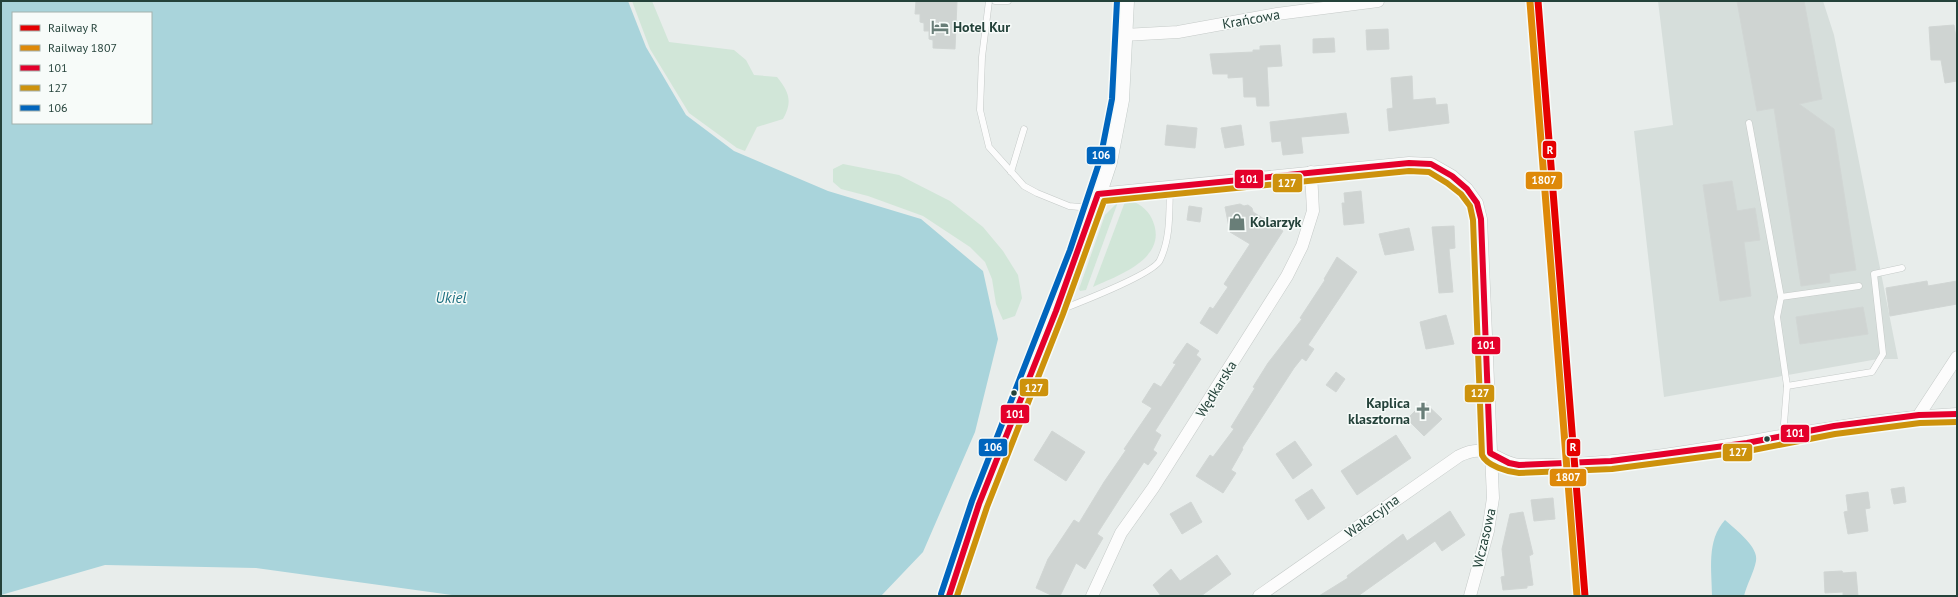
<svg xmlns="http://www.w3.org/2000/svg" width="1958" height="597" font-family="'PT Sans',sans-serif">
<rect width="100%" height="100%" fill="#e8edeb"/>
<polygon fill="#d6dedb" points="1658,1 1823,1 1834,35 1898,359 1878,359 1664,397 1634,131 1673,125"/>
<g fill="#d1e6d8">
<path d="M 632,1 L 652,1 L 669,42 L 734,50 L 746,60 L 754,75 L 777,77 C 789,92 793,101 783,119 L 757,127 L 745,151 L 737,148 L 689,113 L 650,49 Z"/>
<polygon points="843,164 899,175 950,201 983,227 1003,251 1018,275 1022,298 1015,316 1003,320 996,304 992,279 985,262 970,247 923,216 868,196 841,189 833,182 833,169"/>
<path d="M 1126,199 C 1137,202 1147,208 1152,219 C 1170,258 1119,275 1093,287 Z"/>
<polygon points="1118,202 1086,290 1080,291 1079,289 1105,215"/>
</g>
<g fill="#a9d4db" fill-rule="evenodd">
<path d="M 1,1 L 628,1 L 646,47 L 686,115 L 734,151 L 828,191 L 921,219 L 983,271 L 998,339 L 975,432 L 923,552 L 881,596 L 459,596 L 256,568 L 105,565 L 1,595 ZM 13,13 L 151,13 L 151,123 L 13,123 Z"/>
<path d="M 1725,520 C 1735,529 1759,547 1756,561 C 1754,572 1747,584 1744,596 L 1712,596 C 1712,570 1706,541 1725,520 Z"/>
</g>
<g fill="#cfd4d2" stroke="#d1d6d4">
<polygon points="916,1 957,1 955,49 933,48 933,40 929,39 929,31 924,31 924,23 920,22 920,14 915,14"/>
<polygon points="1737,1 1804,1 1822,99 1799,104 1834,129 1856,270 1829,274 1830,282 1801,286 1774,108 1757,111"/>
<polygon points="1954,25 1957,44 1957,81 1945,83 1941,60 1931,60 1929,27"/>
<polygon points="1388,29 1389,49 1367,50 1366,30"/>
<polygon points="1334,38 1335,52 1313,53 1313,39"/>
<polygon points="1280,45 1282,66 1267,67 1269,106 1257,106 1256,97 1244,97 1243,77 1228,78 1228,74 1213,74 1210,54 1253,52 1253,50 1260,50 1260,46"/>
<polygon points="1412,76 1413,100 1435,98 1436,105 1447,104 1449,123 1389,131 1387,109 1393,108 1391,78"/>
<polygon points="1346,113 1349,133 1301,137 1303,153 1283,155 1281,141 1272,142 1270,122"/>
<polygon points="1167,125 1197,128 1195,148 1165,145"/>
<polygon points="1241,125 1244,145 1225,148 1221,128"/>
<polygon points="1732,181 1737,211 1755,208 1760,240 1744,242 1751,296 1720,301 1703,185"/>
<polygon points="1361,191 1364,223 1344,225 1342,203 1345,203 1344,193"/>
<polygon points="1240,204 1244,206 1248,205 1252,208 1253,212 1264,219 1268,218 1273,221 1273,225 1283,231 1217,334 1200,323 1210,307 1213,309 1228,287 1224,284 1250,244 1230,232 1225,207"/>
<polygon points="1189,206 1202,208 1200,222 1187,220"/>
<polygon points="1454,226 1455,248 1449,249 1453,292 1439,293 1432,227"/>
<polygon points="1409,228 1414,250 1385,255 1379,234"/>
<polygon points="1337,257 1357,272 1308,345 1314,349 1306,361 1302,358 1294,368 1242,448 1243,449 1231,470 1236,473 1223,493 1196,476 1210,455 1213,457 1234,429 1231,427 1255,388 1253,387 1268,363 1302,319 1300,318 1325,280 1324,279"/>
<polygon points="1927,281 1928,286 1957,281 1957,304 1890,316 1886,288"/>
<polygon points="1863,307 1868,334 1800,344 1796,317"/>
<polygon points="1446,315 1454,344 1426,349 1420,322"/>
<polygon points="1187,343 1199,351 1196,355 1201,359 1155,431 1161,435 1153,450 1157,453 1148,465 1144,462 1122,495 1097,534 1103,538 1085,569 1076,563 1060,596 1053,596 1036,588 1048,559 1074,520 1079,523 1104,482 1126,450 1124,449 1152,408 1142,402 1154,383 1161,387 1176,364 1173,363"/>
<polygon points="1336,372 1345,379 1336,392 1326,385"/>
<polygon points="1424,402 1442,419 1424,436 1407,419"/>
<polygon points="1052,431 1085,452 1066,481 1034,460"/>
<polygon points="1396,435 1411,458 1357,495 1341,471"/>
<polygon points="1295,441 1312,465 1293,479 1276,454"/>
<polygon points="1904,487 1906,502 1894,504 1891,489"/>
<polygon points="1312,489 1325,508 1308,520 1295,500"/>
<polygon points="1868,492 1870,508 1865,509 1868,531 1848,534 1844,512 1848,511 1846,495"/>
<polygon points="1553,498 1555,519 1534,521 1531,500"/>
<polygon points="1191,502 1202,522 1182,534 1170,514"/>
<polygon points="1450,511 1465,535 1442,551 1435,541 1358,596 1319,596 1348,578 1347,576 1403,534 1407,541"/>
<polygon points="1523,512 1533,554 1529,556 1533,585 1527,586 1527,588 1503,590 1501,577 1505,576 1502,549 1510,514"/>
<polygon points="1217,555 1231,574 1201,596 1161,596 1153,585 1171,569 1180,581"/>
<polygon points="1842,571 1843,573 1856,572 1858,596 1843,596 1843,592 1825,593 1824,572"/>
</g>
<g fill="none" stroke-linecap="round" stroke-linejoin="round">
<g stroke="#c5cac8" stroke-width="7">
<g id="service">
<polyline points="989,1 982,57 980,110 989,147 1024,186 1037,193 1069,206 1090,208"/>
<polyline points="995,1 1008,1"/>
<polyline points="1749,123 1781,297 1777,317 1787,386 1783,436"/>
<polyline points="1011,172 1024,129"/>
<polyline points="1781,297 1859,286"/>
<path d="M 1060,310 C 1078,303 1154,274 1160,260 C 1171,237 1169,212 1170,187"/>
<polyline points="1787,386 1872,372 1883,354 1874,274 1902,268"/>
</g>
</g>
<g stroke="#c5cac8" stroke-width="13">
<g id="minor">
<polyline points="1124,35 1178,32 1277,14 1378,1"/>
<polyline points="1098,194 1409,163 1431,164 1452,176 1467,189 1477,203 1481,219 1493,498 1488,531 1470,596"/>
<polyline points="1919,415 1957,357"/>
<polyline points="1092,596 1121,533 1153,488 1287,276 1302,246 1313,211 1311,172"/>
<path d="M 1259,596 L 1459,456 C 1488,441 1494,462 1519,465 C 1667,468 1810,421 1957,414"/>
</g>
</g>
<g stroke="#c3cbc8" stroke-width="19">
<polyline id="secondary" points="949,596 979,504 1078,253 1108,162 1120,100 1125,1"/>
</g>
<use href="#service" stroke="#fcfcfc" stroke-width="6"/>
<use href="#minor" stroke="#fcfcfc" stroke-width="12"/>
<use href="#secondary" stroke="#fcfcfc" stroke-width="18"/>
<g stroke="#f7fbf9" stroke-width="9">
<polyline id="bus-1" points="949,596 979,504 1056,311 1098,194 1409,163 1431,164 1452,176 1467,189 1477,203 1481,219 1490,453 1509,463 1519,465 1611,461 1747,443 1834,426 1919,415 1957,414"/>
</g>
<g stroke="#f7fbf9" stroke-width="9">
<path id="bus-2" d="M 957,596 L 987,507 L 1063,314 L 1104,201 L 1409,171 L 1429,172 L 1447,183 L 1461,194 L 1470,206 L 1473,220 L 1482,455 C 1487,466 1508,472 1519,473 L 1612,469 L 1748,451 L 1835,434 L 1920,423 L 1957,422"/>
</g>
<g stroke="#f7fbf9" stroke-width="9">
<polyline id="bus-3" points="941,594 972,501 1070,250 1100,160 1112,99 1117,1"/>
</g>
<use href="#bus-1" stroke="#e4002b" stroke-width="6"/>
<use href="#bus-2" stroke="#cd920c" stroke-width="6"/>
<use href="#bus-3" stroke="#0065bd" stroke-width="6"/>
<g stroke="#f7fbf9" stroke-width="10">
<polyline id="rail-1" points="1538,1 1585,596"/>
</g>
<g stroke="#f7fbf9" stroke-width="10">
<polyline id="rail-2" points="1530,2 1577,596"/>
</g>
<use href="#rail-1" stroke="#e50000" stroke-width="7"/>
<use href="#rail-2" stroke="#de8909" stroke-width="7"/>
</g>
<defs>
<g id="hotel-bare" transform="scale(1.38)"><path d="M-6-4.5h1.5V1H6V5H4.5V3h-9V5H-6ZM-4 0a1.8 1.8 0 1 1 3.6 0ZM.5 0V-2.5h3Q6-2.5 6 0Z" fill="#697e78" stroke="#f7fbf9" stroke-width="2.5" paint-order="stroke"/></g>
<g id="shop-bare" transform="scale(1.38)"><path d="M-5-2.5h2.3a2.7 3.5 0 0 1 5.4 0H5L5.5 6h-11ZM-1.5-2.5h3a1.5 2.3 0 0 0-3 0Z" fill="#697e78" stroke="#f7fbf9" stroke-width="2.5" paint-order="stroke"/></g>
<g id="church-bare" transform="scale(1.38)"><path d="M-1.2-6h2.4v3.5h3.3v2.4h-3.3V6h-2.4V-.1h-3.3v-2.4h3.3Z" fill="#697e78" stroke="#f7fbf9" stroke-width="2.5" paint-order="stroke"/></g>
</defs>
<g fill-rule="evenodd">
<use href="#hotel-bare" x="940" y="27"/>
<use href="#shop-bare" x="1237" y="222"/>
<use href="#church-bare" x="1423" y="411"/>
</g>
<g fill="#24423a" stroke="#f7fbf9" stroke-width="1.5">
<circle cx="1014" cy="393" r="3.5"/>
<circle cx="1767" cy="439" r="3.5"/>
</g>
<g text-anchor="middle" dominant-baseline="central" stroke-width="3" stroke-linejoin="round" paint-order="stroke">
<g font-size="14" fill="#24423a" stroke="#f7fbf9">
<text transform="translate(1251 19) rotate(-10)">Krańcowa</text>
<text transform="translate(1216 389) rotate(-58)">Wędkarska</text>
<text transform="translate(1372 516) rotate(-36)">Wakacyjna</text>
<text transform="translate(1484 538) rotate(-77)">Wczasowa</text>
</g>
<g font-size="14" font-weight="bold" fill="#24423a" stroke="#f7fbf9" text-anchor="start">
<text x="953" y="27">Hotel Kur</text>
<text x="1250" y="222">Kolarzyk</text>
<text x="1410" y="403" text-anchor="end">Kaplica<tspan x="1410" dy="16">klasztorna</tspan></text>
</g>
<g font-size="15" font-style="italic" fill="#1c6f80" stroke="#f7fbf9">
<text x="451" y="297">Ukiel</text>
</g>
</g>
<g stroke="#f7fbf9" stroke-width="1.5">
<rect x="1542" y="140" width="15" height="19" rx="4" fill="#e50000"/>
<rect x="1086" y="146" width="30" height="19" rx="4" fill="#0065bd"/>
<rect x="1234" y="169" width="30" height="20" rx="4" fill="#e4002b"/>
<rect x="1525" y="171" width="38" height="19" rx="4" fill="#de8909"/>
<rect x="1272" y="173" width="31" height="20" rx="4" fill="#cd920c"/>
<rect x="1471" y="336" width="30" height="19" rx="4" fill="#e4002b"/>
<rect x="1019" y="378" width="30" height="19" rx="4" fill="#cd920c"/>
<rect x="1464" y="384" width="31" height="19" rx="4" fill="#cd920c"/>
<rect x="1000" y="404" width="30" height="20" rx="4" fill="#e4002b"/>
<rect x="1780" y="424" width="30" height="19" rx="4" fill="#e4002b"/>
<rect x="1566" y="438" width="15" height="19" rx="4" fill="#e50000"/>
<rect x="978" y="438" width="30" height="19" rx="4" fill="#0065bd"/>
<rect x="1722" y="443" width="31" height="19" rx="4" fill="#cd920c"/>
<rect x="1549" y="468" width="38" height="19" rx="4" fill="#de8909"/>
</g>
<g font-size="11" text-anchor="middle" font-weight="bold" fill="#fff">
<text x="1550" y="154">R</text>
<text x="1101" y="159">106</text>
<text x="1249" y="183">101</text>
<text x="1544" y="184">1807</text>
<text x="1287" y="187">127</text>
<text x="1486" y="349">101</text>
<text x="1034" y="392">127</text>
<text x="1480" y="397">127</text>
<text x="1015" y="418">101</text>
<text x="1795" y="437">101</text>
<text x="1573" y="451">R</text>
<text x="993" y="451">106</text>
<text x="1738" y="456">127</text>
<text x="1568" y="481">1807</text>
</g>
<rect width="1958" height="597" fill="none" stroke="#24423a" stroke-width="4"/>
<rect x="12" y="12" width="140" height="112" fill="#f7fbf9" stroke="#a3b1ad"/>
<rect x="20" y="25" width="20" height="6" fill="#e50000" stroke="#a3b1ad"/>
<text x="48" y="32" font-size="12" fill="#24423a">Railway R</text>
<rect x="20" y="45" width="20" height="6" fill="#de8909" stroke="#a3b1ad"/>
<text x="48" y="52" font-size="12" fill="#24423a">Railway 1807</text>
<rect x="20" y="65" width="20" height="6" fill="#e4002b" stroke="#a3b1ad"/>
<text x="48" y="72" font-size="12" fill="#24423a">101</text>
<rect x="20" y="85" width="20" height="6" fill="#cd920c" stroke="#a3b1ad"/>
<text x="48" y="92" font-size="12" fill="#24423a">127</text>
<rect x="20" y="105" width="20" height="6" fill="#0065bd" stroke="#a3b1ad"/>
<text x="48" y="112" font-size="12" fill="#24423a">106</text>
</svg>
